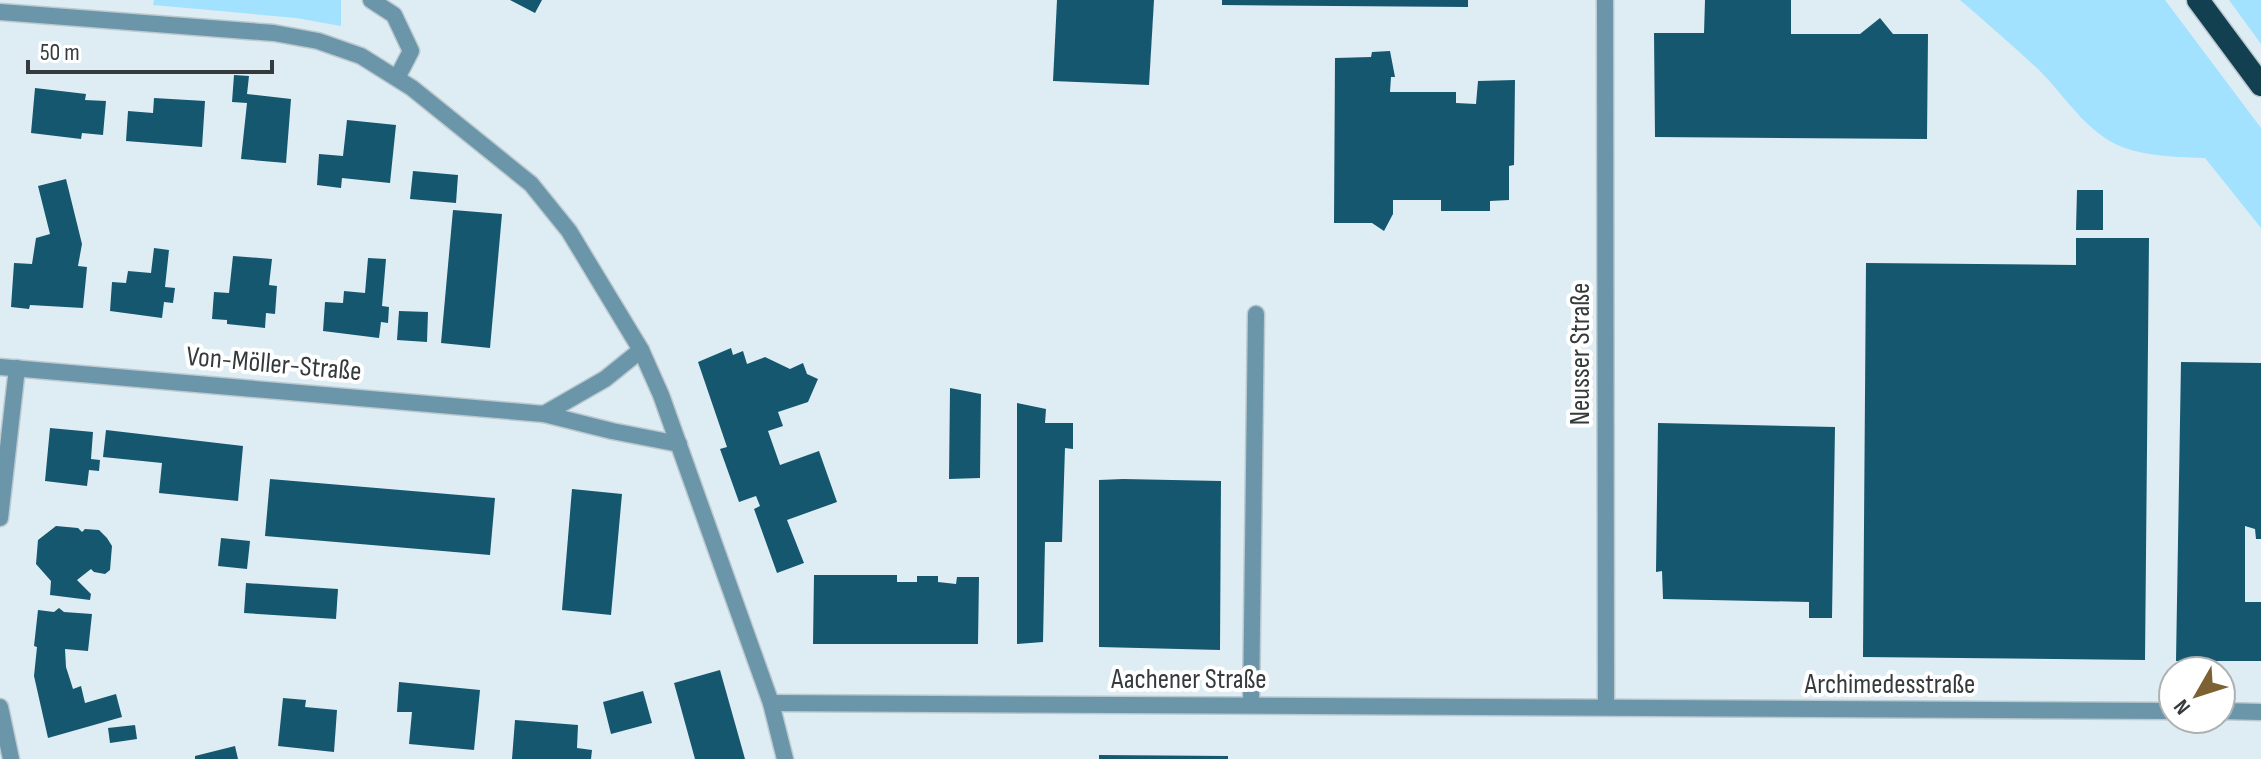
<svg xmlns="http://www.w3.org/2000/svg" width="2261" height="759" font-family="'Sofia Sans Condensed',sans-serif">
<rect width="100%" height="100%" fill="#deedf3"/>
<g fill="#a2e2ff">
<polygon points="154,0 341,0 341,26 296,18 153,5"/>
<path d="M 1960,0 L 2165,0 L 2261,128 L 2261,228 L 2205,158 C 2181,157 2155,157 2131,150 C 2090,139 2067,98 2039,70 C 2013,46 1987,23 1960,0 Z"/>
<polygon points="2229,0 2261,0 2261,44"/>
</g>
<g fill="#15576f">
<polygon points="510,0 542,0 535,13"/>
<polygon points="1057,0 1154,0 1149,85 1053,81"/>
<polygon points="1222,0 1468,0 1468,7 1222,5"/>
<polygon points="1705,0 1791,0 1791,34 1860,34 1880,18 1893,34 1928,34 1927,139 1655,137 1654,33 1704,33"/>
<polygon points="1390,51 1395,77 1391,77 1390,92 1456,92 1456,103 1476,104 1478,81 1515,80 1514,165 1509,166 1509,200 1490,201 1490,211 1441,211 1441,200 1393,200 1393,214 1384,231 1372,223 1334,223 1335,58 1371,57 1372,52"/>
<polygon points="234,75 249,76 247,94 291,99 286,163 241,159 247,103 232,102"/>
<polygon points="35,88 86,94 85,100 106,101 103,135 82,133 81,139 31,133"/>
<polygon points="154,98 205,101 202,147 126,141 128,111 153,113"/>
<polygon points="347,120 396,125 390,183 342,178 341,188 317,185 319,154 343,156"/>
<polygon points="413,171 458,175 456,203 410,199"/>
<polygon points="66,179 82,244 78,266 87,267 83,308 30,305 29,309 11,307 14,263 32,264 36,238 50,234 38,186"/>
<polygon points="2077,190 2103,190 2103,230 2076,230"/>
<polygon points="453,210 502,214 490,348 441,343"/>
<polygon points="2076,238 2149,238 2145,660 1863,657 1866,263 2076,265"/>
<polygon points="154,248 169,250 165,287 175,288 173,303 164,302 162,318 110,311 112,282 126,283 128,271 151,273"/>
<polygon points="233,256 272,259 269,285 277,286 275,314 266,313 265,328 227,324 227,320 212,319 214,292 229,293"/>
<polygon points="368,258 386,259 382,306 389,307 388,323 381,322 379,338 323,331 325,302 343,303 344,291 365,293"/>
<polygon points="399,311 428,312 427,342 397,340"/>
<polygon points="731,348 733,355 743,351 747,364 765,357 790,369 803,363 807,374 818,379 808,402 778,412 783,426 768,431 780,465 819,451 837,502 787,520 804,563 777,573 754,509 760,506 756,496 739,502 720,449 727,447 698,362"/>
<polygon points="2181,362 2261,363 2261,539 2256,539 2255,529 2245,526 2245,602 2261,602 2261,661 2176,661"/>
<polygon points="950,388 981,394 980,478 949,479"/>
<polygon points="1017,403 1046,409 1045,423 1073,423 1073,449 1065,448 1062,542 1045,542 1043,642 1017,644"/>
<polygon points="1658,423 1835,427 1832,618 1809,618 1809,602 1663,599 1662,571 1656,572"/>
<polygon points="50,428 93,432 91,459 100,460 99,471 89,470 87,486 45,481"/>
<polygon points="106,430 243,446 238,501 159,493 162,463 103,457"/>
<polygon points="270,479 495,498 490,555 265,536"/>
<polygon points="1123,479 1221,481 1220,650 1099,647 1099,480"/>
<polygon points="572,489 622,494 611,615 562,610"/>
<polygon points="56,526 78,528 82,532 85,529 99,530 107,538 112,546 110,570 105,574 94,572 91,569 77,580 91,594 90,600 50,595 51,581 36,564 38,540"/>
<polygon points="221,538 250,541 247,569 218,566"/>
<polygon points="814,575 897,575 897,582 917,582 917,576 938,576 938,582 956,584 957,577 979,577 978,644 813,644"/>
<polygon points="246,583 338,589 336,619 244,613"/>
<polygon points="59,608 64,612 92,614 88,651 65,649 66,667 73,689 81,686 85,703 116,694 122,717 48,738 34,676 37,647 34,646 38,610 54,612"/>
<polygon points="720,670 745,759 695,759 674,683"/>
<polygon points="399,682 480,690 474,750 409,744 412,712 397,712"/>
<polygon points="643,691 652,723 611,734 603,702"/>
<polygon points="283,698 306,700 305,707 337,710 334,752 278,746"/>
<polygon points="515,720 578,725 577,748 592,750 591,759 512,759"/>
<polygon points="135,725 137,739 110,743 108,728"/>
<polygon points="235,746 238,759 195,759 195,756"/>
<polygon points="1099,755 1228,756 1228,759 1099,759"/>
</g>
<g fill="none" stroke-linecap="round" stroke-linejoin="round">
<g stroke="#bcc9cf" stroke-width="19">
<polyline id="service" points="1251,705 1256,314"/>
</g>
<g stroke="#bcc9cf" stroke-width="19">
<g id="minor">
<polyline points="371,0 394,15 411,51 397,78"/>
<polyline points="1605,0 1606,707"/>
<polyline points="0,12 274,33 318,41 361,56 412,88 531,184 569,231 641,350 661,395 771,703 785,759"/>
<polyline points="0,367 544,414 612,431 679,444"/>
<polyline points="544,414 605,379 641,350"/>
<polyline points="0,518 17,368"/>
<polyline points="771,703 2173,711"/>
<polyline points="0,707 11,759"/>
<polyline points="2221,711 2261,712"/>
</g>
</g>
<g stroke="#bcc9cf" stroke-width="25">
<polyline id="trunk" points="2198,0 2261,85"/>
</g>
<use href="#service" stroke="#6b96aa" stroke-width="16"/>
<use href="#minor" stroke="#6b96aa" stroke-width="16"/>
<use href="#trunk" stroke="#134051" stroke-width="22"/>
</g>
<g text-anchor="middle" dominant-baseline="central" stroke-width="8" stroke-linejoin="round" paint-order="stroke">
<g font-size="28" fill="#353b3d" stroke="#fff">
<text transform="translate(1580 354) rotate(-90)">Neusser Straße</text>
<text transform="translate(274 364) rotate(5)">Von-Möller-Straße</text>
<text x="1189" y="679">Aachener Straße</text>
<text x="1890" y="684">Archimedesstraße</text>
</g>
</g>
<g transform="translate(2197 695) rotate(231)"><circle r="38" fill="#ffffff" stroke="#aeb1b1" stroke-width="2"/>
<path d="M0-6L14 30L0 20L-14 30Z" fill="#7d6133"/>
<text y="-12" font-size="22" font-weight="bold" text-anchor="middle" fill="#353b3d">N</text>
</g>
<path d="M28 60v12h244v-12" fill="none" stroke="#353b3d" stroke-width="4"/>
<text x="40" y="60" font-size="24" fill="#353b3d" stroke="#ffffff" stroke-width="6" paint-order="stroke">50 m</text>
</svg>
